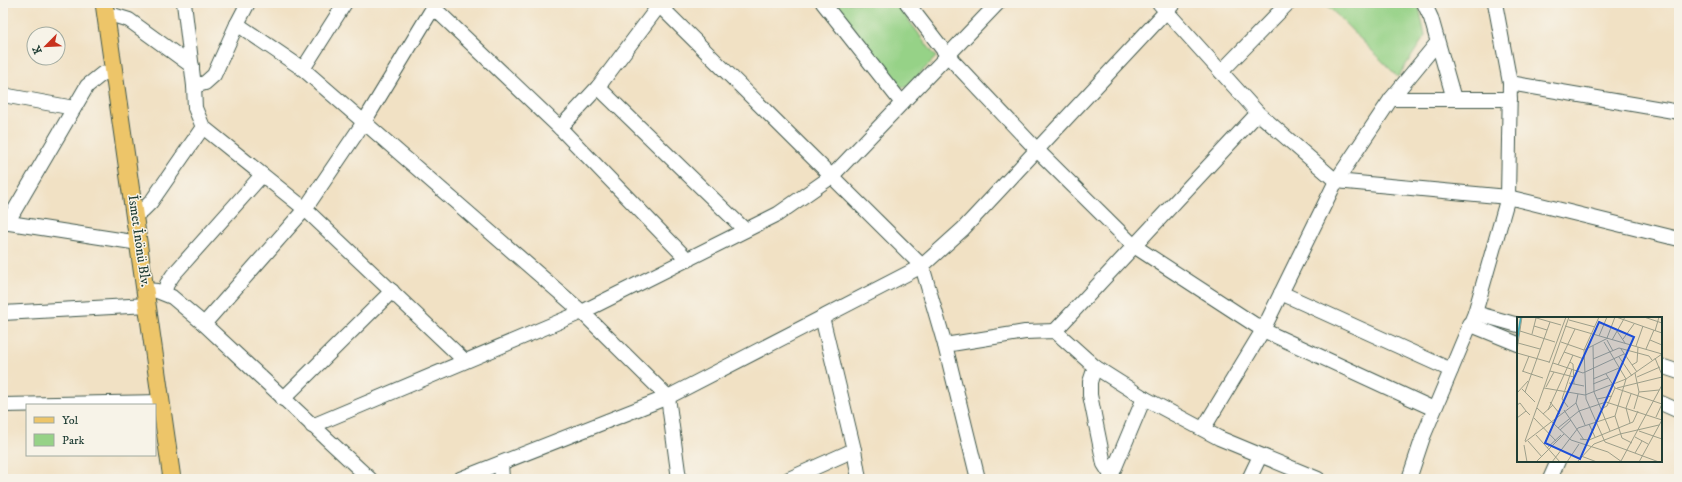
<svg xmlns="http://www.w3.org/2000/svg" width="1682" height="482" font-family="'IM FELL DW Pica',serif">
<rect width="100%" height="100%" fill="#f7f3e8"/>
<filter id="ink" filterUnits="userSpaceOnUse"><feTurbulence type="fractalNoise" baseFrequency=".025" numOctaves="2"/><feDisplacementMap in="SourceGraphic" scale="8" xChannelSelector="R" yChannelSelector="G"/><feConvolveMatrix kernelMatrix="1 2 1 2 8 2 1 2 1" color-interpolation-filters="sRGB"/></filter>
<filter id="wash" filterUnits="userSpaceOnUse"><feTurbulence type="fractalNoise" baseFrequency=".012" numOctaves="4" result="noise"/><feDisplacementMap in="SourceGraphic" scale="16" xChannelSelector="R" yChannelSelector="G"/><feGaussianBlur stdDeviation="0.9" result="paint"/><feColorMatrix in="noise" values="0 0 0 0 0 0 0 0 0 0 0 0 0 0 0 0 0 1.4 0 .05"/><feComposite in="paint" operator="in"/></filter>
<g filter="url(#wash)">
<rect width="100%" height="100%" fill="#f1e1c4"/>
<g fill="#96d287" stroke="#5a885e">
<polygon points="836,3 896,3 936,57 907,87 897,87"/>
<polygon points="1325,3 1416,3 1419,6 1425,36 1398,77"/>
</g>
</g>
<g filter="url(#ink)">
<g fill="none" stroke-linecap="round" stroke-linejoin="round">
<g stroke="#3e564a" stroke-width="16">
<g id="minor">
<polyline points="184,3 194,86 195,108 203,127 305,209 465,361"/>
<polyline points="657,3 922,266 945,345 978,479"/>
<polyline points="823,3 902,103"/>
<polyline points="907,3 948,56 1037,150 1134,246 1263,330 1434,409"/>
<polyline points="1159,3 1258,113 1336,181 1508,197 1679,239"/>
<polyline points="1424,3 1431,18 1454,99"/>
<polyline points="433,7 560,128 688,260"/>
<polyline points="106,15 116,16 129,20 192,66"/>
<polyline points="237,24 303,69 582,312 668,397 679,479"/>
<polyline points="303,69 345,3"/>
<polyline points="1221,72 1288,3"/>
<polyline points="1510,83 1679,112"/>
<polyline points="194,86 205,83 214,75 237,24 248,3"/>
<polyline points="598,87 745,230"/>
<polyline points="3,95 74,108"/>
<polyline points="1391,99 1510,99"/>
<polyline points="560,128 598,87 661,3"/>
<polyline points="135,214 142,211 151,202 203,127"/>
<polyline points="3,222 139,243"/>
<polyline points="7,223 87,86 102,74 114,71"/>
<polyline points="146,290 157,291 172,297 204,324 370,479"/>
<polyline points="164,293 167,284 173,275 262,175"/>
<polyline points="1281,293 1451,370"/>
<polyline points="3,313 148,305"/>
<polyline points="1475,313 1518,325"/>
<polyline points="822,317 854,450 859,479"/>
<polyline points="204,324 305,209 364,122 436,3"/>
<polyline points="1469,324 1518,344"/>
<polyline points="1055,331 1258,113"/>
<polyline points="945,345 1025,332 1055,331 1095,367 1144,398 1219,438 1318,479"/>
<polyline points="1661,366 1679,372"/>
<polyline points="1095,367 1090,382 1090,395 1104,464 1111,475"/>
<polyline points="283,399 392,291"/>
<polyline points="1661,403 1679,411"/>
<polyline points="3,405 162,402"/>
<polyline points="312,426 582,312 778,214 831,177 998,3"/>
<polyline points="1203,429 1263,330 1336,181 1391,99 1437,43"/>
<polyline points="501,463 502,479"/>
<polyline points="460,479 668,397 922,266 963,229 1174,3"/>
<polyline points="789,479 854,450"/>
<polyline points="1110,479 1144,398"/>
<polyline points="1249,479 1260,456"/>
<polyline points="1409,479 1423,437 1475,313 1508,197 1510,83 1495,3"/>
<polyline points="1550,479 1558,461"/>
</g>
</g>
<g stroke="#3e564a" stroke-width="19">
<polyline id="major" points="104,3 172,479"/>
</g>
<use href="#minor" stroke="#fff" stroke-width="14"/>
<use href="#major" stroke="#edc569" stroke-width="17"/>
</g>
</g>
<g text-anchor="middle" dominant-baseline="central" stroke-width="3" stroke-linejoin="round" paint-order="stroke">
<g font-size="14" fill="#1f3d34" stroke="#f7f3e8">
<text transform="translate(139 241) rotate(82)">İsmet İnönü Blv.</text>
</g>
</g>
<g transform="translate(1517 317)">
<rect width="145" height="145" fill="#f1e1c4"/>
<path fill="none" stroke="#3fadbc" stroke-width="2" d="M 0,24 L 4,0"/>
<path fill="none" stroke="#9d9f8a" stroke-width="1" d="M 16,0 L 44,8M 82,0 L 67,33 L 69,82 L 88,125 L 142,145M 99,0 L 145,16M 127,0 L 145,6M 52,3 L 78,10M 17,9 L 30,13M 48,9 L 145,37M 3,14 L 38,25M 100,14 L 108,26M 138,14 L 142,0M 15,17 L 19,1M 82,19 L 90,0M 90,21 L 98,0M 106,22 L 117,7M 90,23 L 96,34M 95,23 L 108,0M 133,23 L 145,28M 44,25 L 67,33 L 91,21M 87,25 L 109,62 L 98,99 L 105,121 L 115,126M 1,26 L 23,32M 76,29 L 77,75 L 93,114M 119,29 L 126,9M 104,32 L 120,55M 129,32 L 137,13M 0,33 L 5,0M 47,35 L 67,42M 0,36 L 32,45M 102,40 L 115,59M 138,41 L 145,58M 76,42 L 102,31 L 132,39 L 135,43M 53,45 L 56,47 L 57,67M 32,46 L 49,0M 36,46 L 66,56 L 107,37M 41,48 L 58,12M 115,48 L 120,45 L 121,30M 5,54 L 26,61M 6,54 L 12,39M 33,54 L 57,60M 89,57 L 98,71 L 145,87M 120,60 L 143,50M 76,62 L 102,51M 52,66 L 67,69M 76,67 L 91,61M 29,70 L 37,55M 27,71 L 68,78 L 109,62 L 145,37M 100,71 L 145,60M 5,72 L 18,85M 8,75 L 33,5M 122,75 L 142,73M 0,76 L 11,64M 80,82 L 95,79M 33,85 L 43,97M 59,86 L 68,108M 0,88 L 3,86 L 9,94M 51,90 L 45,82 L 55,52M 20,91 L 54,123 L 91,135 L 105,145M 84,92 L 90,89 L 98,71M 117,92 L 122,75 L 118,56M 31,93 L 56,38M 47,93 L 67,123M 26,97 L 36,88M 139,100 L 145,87M 0,101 L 9,94 L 13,98M 17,101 L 40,125M 113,106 L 109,91 L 114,77M 72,107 L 78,120M 41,111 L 62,94 L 89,85 L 145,103 L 122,145M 43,113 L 54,103M 122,114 L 145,122M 19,118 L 43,145M 118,120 L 131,127M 63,122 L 72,123 L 116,105 L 121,94M 8,124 L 52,0M 11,124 L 25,140M 8,125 L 59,86 L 61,77M 7,128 L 10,145M 30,131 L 44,118M 118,136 L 125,124M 64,139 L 80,145M 104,144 L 145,68M 19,145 L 47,117M 35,145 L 61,111 L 98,99M 50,145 L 62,127M 60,145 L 77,127 L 103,117 L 142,108"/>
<path fill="#1d4ed8" fill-opacity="0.15" stroke="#1d4ed8" stroke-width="2" d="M 82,5 L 117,20 L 63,142 L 28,126 Z"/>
<rect width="145" height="145" fill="none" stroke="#1f3d34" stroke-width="2"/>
</g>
<rect width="1682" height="482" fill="none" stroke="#f7f3e8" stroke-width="16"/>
<rect x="26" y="404" width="130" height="52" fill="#f7f3e8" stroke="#a1aaa0"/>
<rect x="34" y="417" width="20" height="6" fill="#edc569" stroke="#a1aaa0"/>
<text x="62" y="424" font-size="12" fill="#1f3d34">Yol</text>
<rect x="34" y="434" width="20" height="12" fill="#96d287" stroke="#a1aaa0"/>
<text x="62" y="444" font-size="12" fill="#1f3d34">Park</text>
<g transform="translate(46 46) rotate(246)"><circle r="19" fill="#f7f3e8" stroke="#a1aaa0"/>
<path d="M0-3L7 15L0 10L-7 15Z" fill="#c8321e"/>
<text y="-6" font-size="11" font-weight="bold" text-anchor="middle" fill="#1f3d34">K</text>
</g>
</svg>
